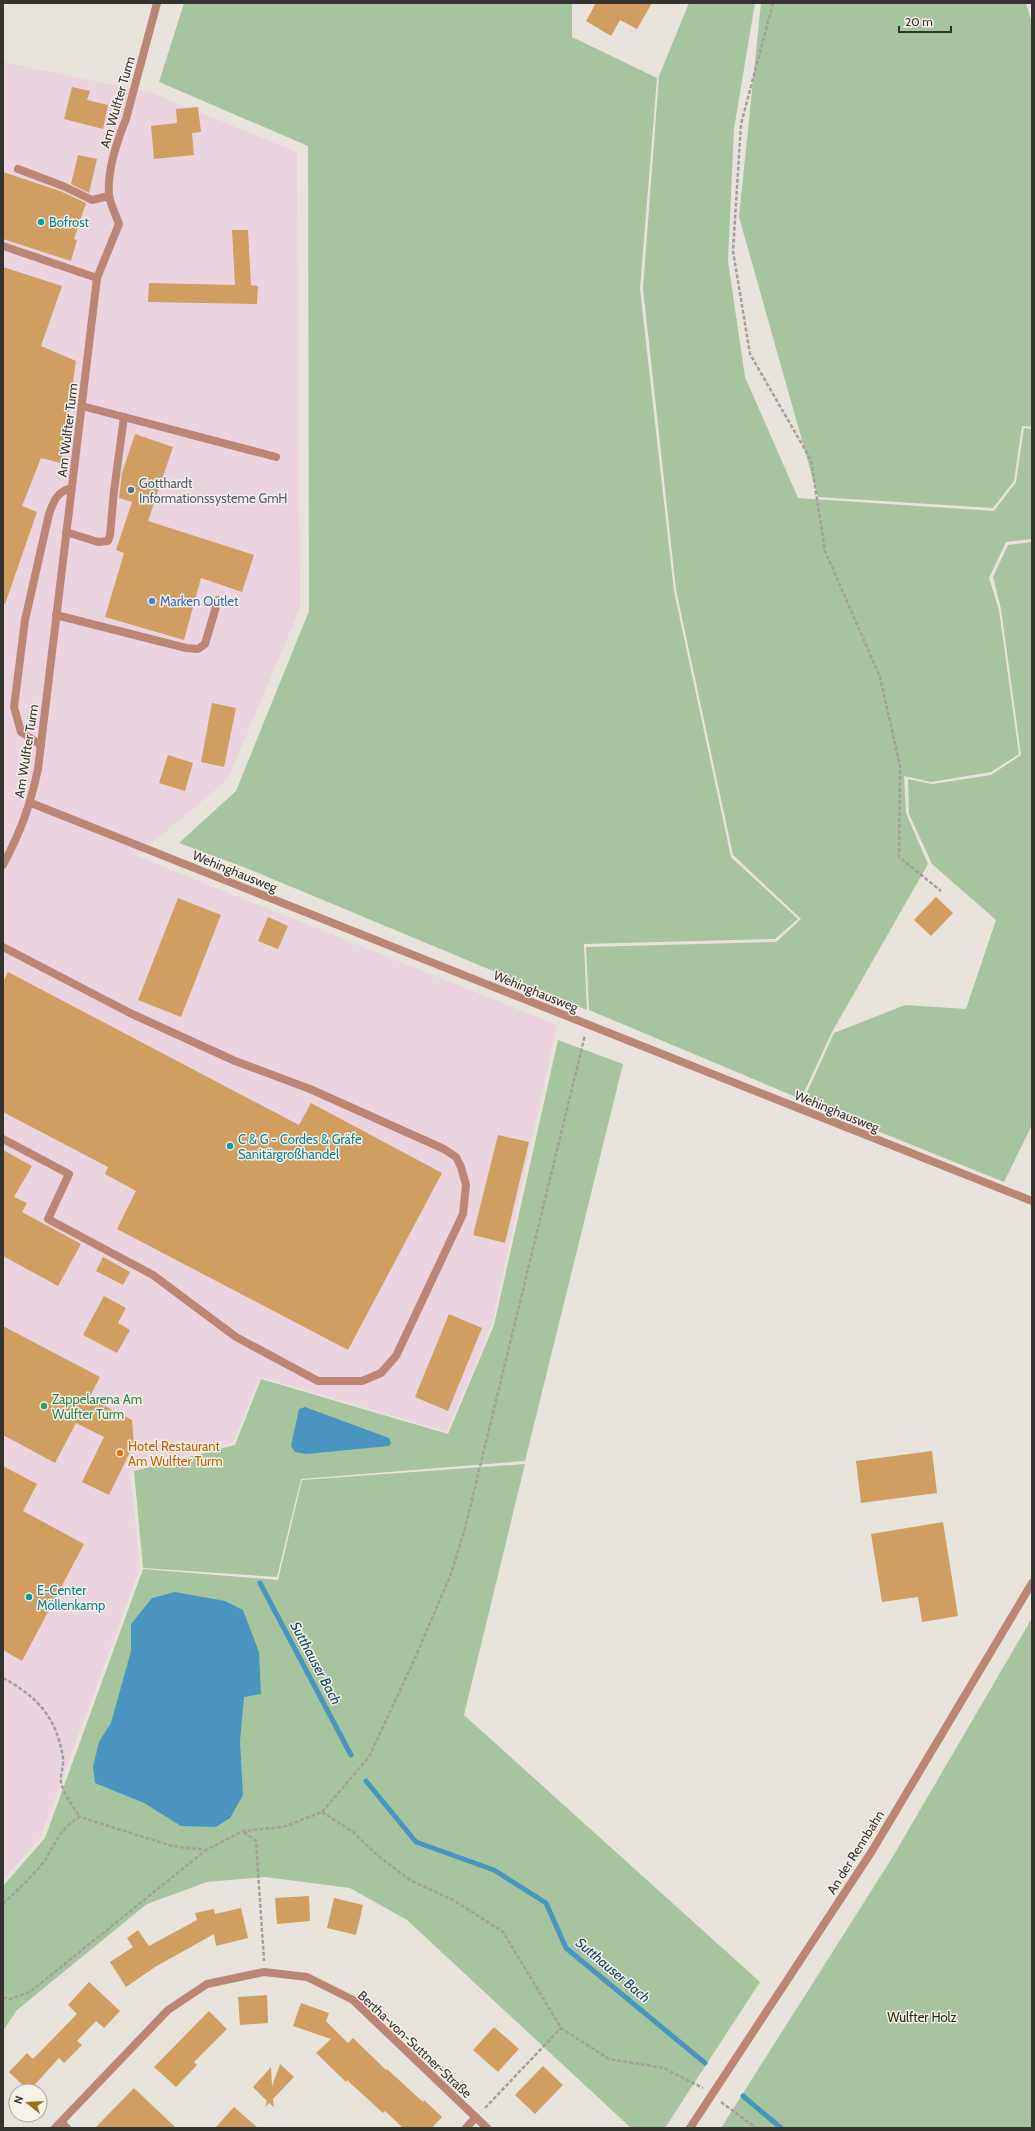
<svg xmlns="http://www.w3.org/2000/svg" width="1035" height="2131" font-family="Cabin,sans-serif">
<rect width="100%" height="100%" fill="#e9e4db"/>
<polygon fill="#ebd4df" points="3,62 152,93 297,152 300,608 228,779 137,856 557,1025 492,1324 447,1432 260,1377 233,1443 130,1470 140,1568 41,1836 3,1880"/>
<g fill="#a6c59e">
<polygon points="184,3 572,3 572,37 657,78 640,289 674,591 731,857 798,919 775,939 584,944 587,1010 246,868 179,843 236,791 309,611 308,146 159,82"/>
<polygon points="689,3 755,3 734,129 728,261 745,377 798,498 994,511 1016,482 1024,428 1032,429 1032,539 1006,542 989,578 999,610 1019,754 991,772 931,782 904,776 906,813 928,864 832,1032 801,1099 589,1010 586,947 776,942 801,919 733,855 676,590 643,288 659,76"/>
<polygon points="761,3 1026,3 1032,23 1032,427 1022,426 1014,481 993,508 818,497 739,217"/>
<polygon points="1032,542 1032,1125 1004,1182 803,1101 834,1033 905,1005 966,1009 996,920 932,864 909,814 908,779 932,784 991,775 1021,755 1001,609 993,577 1008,545"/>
<polygon points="558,1040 623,1064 525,1461 301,1479 277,1577 143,1568 134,1471 235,1445 261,1379 448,1434 494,1325"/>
<polygon points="525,1464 464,1715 760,1982 665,2128 631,2128 407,1920 350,1888 265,1877 207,1882 147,1904 17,2010 3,2031 3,1886 45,1838 143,1569 278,1580 302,1480"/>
<polygon points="1032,1618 1032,2128 721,2128 892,1858"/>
</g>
<g fill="#4a94c0">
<polygon points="305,1407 389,1438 391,1443 389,1446 306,1454 295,1452 291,1446 299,1409"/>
<polygon points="175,1592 225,1601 243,1610 259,1652 261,1694 244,1697 240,1741 243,1795 230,1818 216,1827 181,1826 144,1803 95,1783 93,1767 99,1742 111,1723 131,1651 131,1624 152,1598"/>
</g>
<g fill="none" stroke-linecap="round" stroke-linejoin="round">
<g stroke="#4a94c0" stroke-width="5">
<polyline points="260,1583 351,1755"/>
<polyline points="366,1781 416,1842 494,1870 546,1903 566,1948 705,2063"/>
<polyline points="743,2096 781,2128"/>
</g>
</g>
<g fill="#cf9e60">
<polygon points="596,3 652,3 637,29 620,20 611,36 586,21"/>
<polygon points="72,87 90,91 87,100 108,105 103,129 64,119"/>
<polygon points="198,107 201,132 192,133 194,155 154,159 151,126 177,123 176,109"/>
<polygon points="78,155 97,159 89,193 71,184"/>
<polygon points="3,172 60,191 86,203 74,239 77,240 71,261 3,239"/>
<polygon points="232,230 248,230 251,285 258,286 257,304 148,302 149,283 235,285"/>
<polygon points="3,267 62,286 41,346 76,361 61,463 41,458 22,506 37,512 5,604 3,604"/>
<polygon points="135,434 173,447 148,521 254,555 242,592 201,578 184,640 105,617 124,553 116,550 132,502 119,498 122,473"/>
<polygon points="212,703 236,708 224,767 201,762"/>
<polygon points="168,755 193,763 185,791 159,783"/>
<polygon points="936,897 953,913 931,936 914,920"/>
<polygon points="178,898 221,915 181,1017 138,1000"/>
<polygon points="268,917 288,926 278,949 258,941"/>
<polygon points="8,972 299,1125 311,1103 442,1173 348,1350 117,1229 136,1191 105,1174 108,1167 3,1112 3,982"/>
<polygon points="498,1135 529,1142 505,1243 473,1235"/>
<polygon points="3,1150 32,1166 14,1197 27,1203 22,1212 81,1244 58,1286 3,1256"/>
<polygon points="103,1257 130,1272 123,1285 96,1271"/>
<polygon points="104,1296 126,1308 118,1323 130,1330 117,1353 83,1335"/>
<polygon points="449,1314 482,1328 448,1411 415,1397"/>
<polygon points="3,1326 100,1377 89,1398 132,1420 134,1444 109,1495 82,1482 104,1437 76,1423 55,1463 3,1435"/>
<polygon points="932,1451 937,1493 861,1503 856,1461"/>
<polygon points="3,1466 37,1484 23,1511 84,1544 22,1661 3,1650"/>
<polygon points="943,1522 958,1616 922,1622 918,1597 882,1602 871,1534"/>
<polygon points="309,1896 310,1921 277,1924 275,1898"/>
<polygon points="334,1898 363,1905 356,1935 327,1928"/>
<polygon points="241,1908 248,1938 216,1946 214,1934 155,1967 126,1987 110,1962 133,1947 127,1938 138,1930 149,1946 197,1920 195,1913 214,1909 215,1914"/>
<polygon points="89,1982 120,2011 104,2028 96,2021 77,2041 82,2045 64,2063 59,2058 29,2091 9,2072 27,2053 33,2059 77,2014 68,2005"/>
<polygon points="267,1995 268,2023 240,2025 238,1997"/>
<polygon points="301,2003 329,2013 326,2021 348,2043 353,2038 386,2070 387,2069 423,2102 424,2100 442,2117 432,2128 403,2128 385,2111 383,2113 347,2080 346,2082 316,2053 331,2039 293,2026"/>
<polygon points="209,2011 227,2029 194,2062 197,2065 176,2087 154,2067"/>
<polygon points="494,2027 519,2049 498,2072 473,2050"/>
<polygon points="280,2064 294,2077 273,2099 274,2107 269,2103 265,2107 267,2101 253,2087 271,2067 272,2086"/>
<polygon points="543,2066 563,2085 535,2114 515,2095"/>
<polygon points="134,2088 176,2128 95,2128"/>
<polygon points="234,2107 258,2128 215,2128"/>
</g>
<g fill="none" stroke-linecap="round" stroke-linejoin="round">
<g stroke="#a39f99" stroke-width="2.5" stroke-dasharray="4 2" stroke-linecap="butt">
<polyline points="773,3 741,124 733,251 750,354 811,460 825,551 880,677 900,766 899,857 941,891"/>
<path d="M 3,1678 C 37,1696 57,1718 63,1758 C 64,1766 60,1775 61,1782 C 64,1795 73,1807 80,1817"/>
<polyline points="322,1812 353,1832 378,1856 410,1880 455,1901 503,1932 561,2028 609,2059 664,2068 703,2088"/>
<polyline points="244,1832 256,1841 264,1961"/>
<path d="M 3,1904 C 16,1891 30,1879 42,1864 C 56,1846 57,1830 80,1817 L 172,1846 L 206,1850 L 243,1831 L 283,1827 L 322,1812 L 369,1757 L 415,1658 L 451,1574 L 465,1528 L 585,1035"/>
<polyline points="3,1997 10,1999 30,1992 206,1850"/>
<polyline points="721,2102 756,2128"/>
<polyline points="485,2108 561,2028"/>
</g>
<g stroke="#bc8675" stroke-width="8">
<polyline points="18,169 63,186 92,200 109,196"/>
<polyline points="3,246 97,278"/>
<polyline points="82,406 276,457"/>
<polyline points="66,532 98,542 108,541 110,535 114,491 124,417"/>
<polyline points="56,615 186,648 198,649 205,644 218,600"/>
<path d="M 41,745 L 21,732 L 14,707 L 25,620 L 49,514 C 54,500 57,492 71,488"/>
<polyline points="3,947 130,1013 235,1061 310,1089 444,1149 456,1157 461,1167 466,1185 463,1214 396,1356 381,1373 362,1381 318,1381 236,1337 153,1275 48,1219 69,1174 3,1139"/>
</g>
<g stroke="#bc8675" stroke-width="8">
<polyline points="31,803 1032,1201"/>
<path d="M 3,865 C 21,831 30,806 38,769 L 97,278 L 119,224 C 116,215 110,204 109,195 C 107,170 117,141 126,119 L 157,3"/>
<polyline points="61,2122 67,2128"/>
<polyline points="55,2128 168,2010 207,1984 264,1972 307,1977 353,2000 487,2128"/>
<polyline points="466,2128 476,2117"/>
<polyline points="690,2128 872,1851 1032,1583"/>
</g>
</g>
<g fill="#0f9aa8" stroke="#f7f1e8" stroke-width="1.5">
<circle cx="41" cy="222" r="4"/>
<circle cx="230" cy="1146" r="4"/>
<circle cx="29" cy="1597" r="4"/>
</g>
<circle fill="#5c6f8a" stroke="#f7f1e8" stroke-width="1.5" cx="131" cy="490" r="4"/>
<circle fill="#3f7fe0" stroke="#f7f1e8" stroke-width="1.5" cx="152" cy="601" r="4"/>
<circle fill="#2e9e5b" stroke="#f7f1e8" stroke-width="1.5" cx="44" cy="1406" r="4"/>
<circle fill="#e8710a" stroke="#f7f1e8" stroke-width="1.5" cx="120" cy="1453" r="4"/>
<g text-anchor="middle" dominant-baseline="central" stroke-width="3" stroke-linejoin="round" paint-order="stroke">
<g font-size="13" fill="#353330" stroke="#f7f1e8">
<text transform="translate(117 102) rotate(-74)">Am Wulfter Turm</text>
<text transform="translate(67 430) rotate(-83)">Am Wulfter Turm</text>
<text transform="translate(26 751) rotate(-81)">Am Wulfter Turm</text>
<text transform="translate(235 871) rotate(22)">Wehinghausweg</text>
<text transform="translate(536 991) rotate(22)">Wehinghausweg</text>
<text transform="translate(837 1111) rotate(22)">Wehinghausweg</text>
<text transform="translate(855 1852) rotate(-58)">An der Rennbahn</text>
<text transform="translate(415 2044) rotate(43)">Bertha-von-Suttner-Straße</text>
</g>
<g font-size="13" fill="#0d838f" stroke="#f7f1e8" text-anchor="start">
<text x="49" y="222">Bofrost</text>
<text x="238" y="1139">C &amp; G - Cordes &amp; Gräfe<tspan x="238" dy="15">Sanitärgroßhandel</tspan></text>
<text x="37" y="1590">E-Center<tspan x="37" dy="15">Möllenkamp</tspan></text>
</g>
<g font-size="13" fill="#4e5e75" stroke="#f7f1e8" text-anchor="start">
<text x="139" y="483">Gotthardt<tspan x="139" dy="15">Informationssysteme GmH</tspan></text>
</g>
<g font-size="13" fill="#366cbe" stroke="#f7f1e8" text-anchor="start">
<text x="160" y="601">Marken Outlet</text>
</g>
<g font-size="13" fill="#27864d" stroke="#f7f1e8" text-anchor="start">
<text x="52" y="1399">Zappelarena Am<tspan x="52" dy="15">Wulfter Turm</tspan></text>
</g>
<g font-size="13" fill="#c56008" stroke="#f7f1e8" text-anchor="start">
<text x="128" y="1446">Hotel Restaurant<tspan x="128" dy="15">Am Wulfter Turm</tspan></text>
</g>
<g font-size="13" fill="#133208" stroke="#f7f1e8">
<text x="922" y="2017">Wulfter Holz</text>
</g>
<g font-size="14" font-style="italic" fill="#0e4a68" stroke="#f7f1e8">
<text transform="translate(316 1663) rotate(62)">Sutthauser Bach</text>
<text transform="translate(613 1970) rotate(40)">Sutthauser Bach</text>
</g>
</g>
<rect width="1035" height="2131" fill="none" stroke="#353330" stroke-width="8"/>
<g transform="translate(28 2103) rotate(288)"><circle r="19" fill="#f7f1e8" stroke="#a9a59e"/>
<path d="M0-3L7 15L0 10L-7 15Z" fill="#91751b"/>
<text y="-6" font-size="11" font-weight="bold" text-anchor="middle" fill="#353330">N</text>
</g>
<path d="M899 26v6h52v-6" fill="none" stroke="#353330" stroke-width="2"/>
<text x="905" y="26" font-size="12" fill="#353330" stroke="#f7f1e8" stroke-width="3" paint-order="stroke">20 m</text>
</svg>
